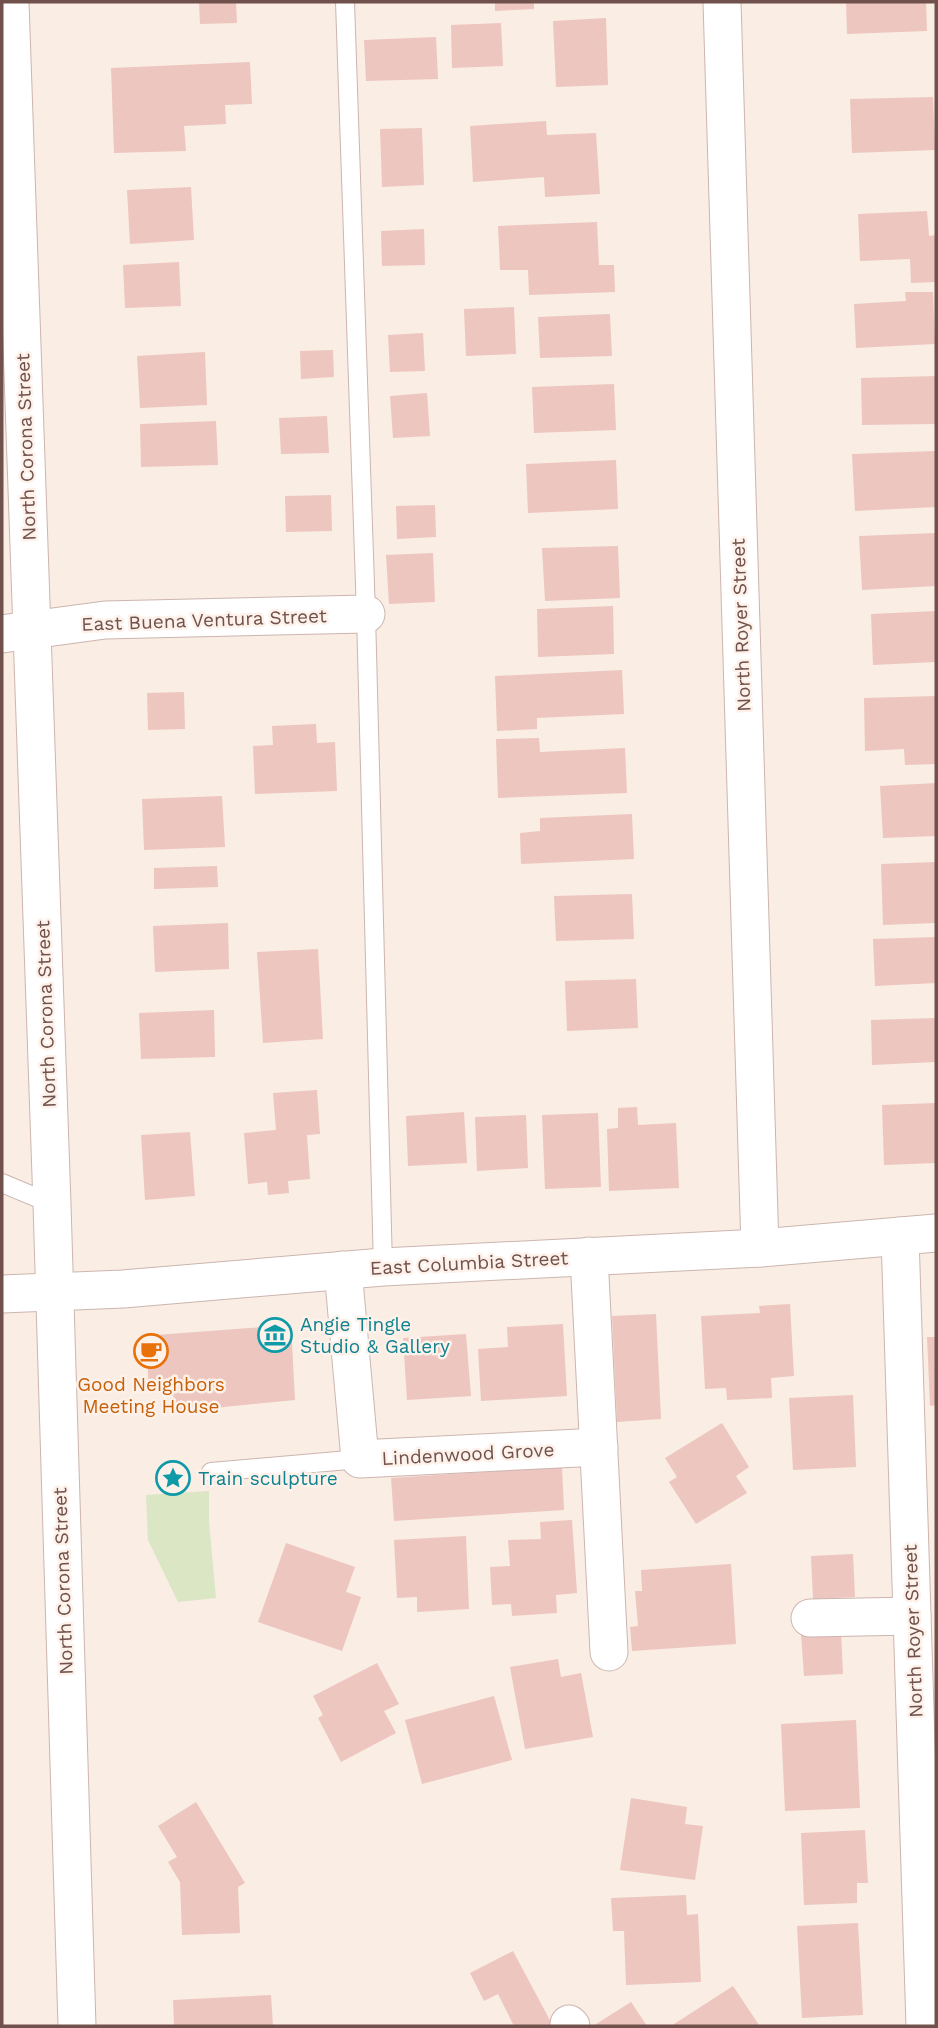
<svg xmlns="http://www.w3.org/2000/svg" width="938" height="2028" font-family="'Work Sans',sans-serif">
<rect width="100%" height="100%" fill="#faede4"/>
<polygon fill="#dae6c4" points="209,1491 209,1522 216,1598 178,1602 148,1540 146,1495"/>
<g fill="#edc6bf">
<polygon points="199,2 236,2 237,23 200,24"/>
<polygon points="495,2 534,2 534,9 495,11"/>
<polygon points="846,2 926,2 927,31 847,34"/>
<polygon points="606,18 608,85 556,87 553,21"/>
<polygon points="501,23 503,66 452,68 451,25"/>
<polygon points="436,37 438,79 366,81 364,40"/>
<polygon points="250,62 252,104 225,105 226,124 184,126 186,151 114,153 111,68"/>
<polygon points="933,97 935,150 852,153 850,99"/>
<polygon points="546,121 547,135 596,133 600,194 545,197 544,177 473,182 470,126"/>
<polygon points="422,128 424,185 382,187 380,129"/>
<polygon points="191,187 194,240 130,244 127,190"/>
<polygon points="927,211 929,236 936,235 936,282 911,283 910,259 860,261 858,214"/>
<polygon points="597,222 599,265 614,265 615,292 529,295 528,270 500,270 498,226"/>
<polygon points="424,229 425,265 382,266 381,231"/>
<polygon points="179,262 181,306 125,308 123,265"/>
<polygon points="905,292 933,292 935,344 856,348 854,304 906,301"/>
<polygon points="514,307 516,354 466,356 464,309"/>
<polygon points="610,314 612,356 540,358 538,317"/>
<polygon points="423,333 425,371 390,372 388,335"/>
<polygon points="333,350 334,377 301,379 300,351"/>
<polygon points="205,352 207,405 140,408 137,356"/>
<polygon points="936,376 936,424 862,425 861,378"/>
<polygon points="614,384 616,430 534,433 532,387"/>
<polygon points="427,393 430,436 393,438 390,396"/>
<polygon points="327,416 329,453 281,454 279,418"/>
<polygon points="216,421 218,465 141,467 140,424"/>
<polygon points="936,451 936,507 855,511 852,454"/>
<polygon points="616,460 618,509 528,513 526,464"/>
<polygon points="331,495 332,531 286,532 285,496"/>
<polygon points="435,505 436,537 397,539 396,506"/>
<polygon points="936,533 936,586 862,590 859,536"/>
<polygon points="618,546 620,598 545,601 542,548"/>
<polygon points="433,553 435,602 389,604 386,555"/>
<polygon points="613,606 614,654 538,657 537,609"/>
<polygon points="936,611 936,662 873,665 871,614"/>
<polygon points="622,670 624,714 537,718 537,729 497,731 495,676"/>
<polygon points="184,692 185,729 148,730 147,693"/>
<polygon points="936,696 936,764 905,765 904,749 865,751 864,698"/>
<polygon points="316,724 317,743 335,742 337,791 255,794 253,746 273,745 272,726"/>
<polygon points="539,738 540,752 625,748 627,793 498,798 496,739"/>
<polygon points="936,783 936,836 883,838 880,786"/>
<polygon points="222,796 225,847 144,850 142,799"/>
<polygon points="632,814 634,859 521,864 520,833 540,831 540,818"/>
<polygon points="936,862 936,923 883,925 881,864"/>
<polygon points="217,866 218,887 154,889 154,868"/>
<polygon points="632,894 634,939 556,941 554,896"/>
<polygon points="228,923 229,969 155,972 153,926"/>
<polygon points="936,937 936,983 875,986 873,939"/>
<polygon points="318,949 323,1039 263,1043 257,952"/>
<polygon points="636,979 638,1028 567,1031 565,981"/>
<polygon points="214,1010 215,1057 141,1059 139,1013"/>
<polygon points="936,1018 936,1062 872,1065 871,1020"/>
<polygon points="317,1090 320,1134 307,1135 310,1179 288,1181 289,1193 268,1195 267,1182 248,1184 244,1133 276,1130 273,1093"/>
<polygon points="936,1103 936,1163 884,1165 882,1105"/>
<polygon points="637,1107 638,1125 676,1123 679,1188 609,1191 607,1129 618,1128 618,1108"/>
<polygon points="464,1112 467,1163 408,1166 406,1116"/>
<polygon points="598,1113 601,1187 545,1189 542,1115"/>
<polygon points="526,1115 528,1168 477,1171 475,1117"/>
<polygon points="190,1132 195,1196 145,1200 141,1135"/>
<polygon points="790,1304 794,1376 771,1378 772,1398 727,1400 726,1388 705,1389 701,1316 760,1313 759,1306"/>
<polygon points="656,1314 661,1419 617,1422 612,1316"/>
<polygon points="563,1324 567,1396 481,1401 478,1349 508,1347 507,1327"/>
<polygon points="291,1325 295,1400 174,1412 173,1389 149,1391 147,1357 144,1357 142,1336"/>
<polygon points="466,1334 471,1396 407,1400 403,1338"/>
<polygon points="927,1337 936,1337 936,1405 930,1406"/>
<polygon points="853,1395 856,1467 793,1470 789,1398"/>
<polygon points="722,1423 749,1467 736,1476 747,1493 696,1524 669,1482 677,1477 665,1458"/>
<polygon points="562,1467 564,1510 394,1521 391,1478"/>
<polygon points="572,1520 577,1593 556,1595 557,1613 512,1616 511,1604 492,1605 490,1567 510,1566 508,1540 541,1539 540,1522"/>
<polygon points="466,1536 469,1609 417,1612 417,1597 397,1598 394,1540"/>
<polygon points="286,1543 355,1567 346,1592 361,1597 342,1651 258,1622"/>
<polygon points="853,1554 855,1597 813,1599 811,1556"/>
<polygon points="731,1564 736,1644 632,1651 630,1627 638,1626 635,1591 642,1591 641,1570"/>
<polygon points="841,1631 843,1674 804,1676 801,1634"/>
<polygon points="558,1659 561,1677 581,1673 593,1737 525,1749 510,1667"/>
<polygon points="377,1663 399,1704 384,1711 396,1733 341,1762 318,1718 323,1715 313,1696"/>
<polygon points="494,1696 512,1760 422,1784 405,1720"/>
<polygon points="856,1720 860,1808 785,1811 781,1724"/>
<polygon points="631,1798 687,1807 685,1824 703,1826 695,1880 620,1870"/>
<polygon points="196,1802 245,1883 238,1887 240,1933 182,1935 180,1882 168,1862 177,1857 158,1826"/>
<polygon points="865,1830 868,1883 857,1883 857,1903 804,1905 801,1833"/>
<polygon points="686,1895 687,1915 698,1914 701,1982 626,1985 624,1931 613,1931 611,1898"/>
<polygon points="858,1923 863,2015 802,2018 797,1926"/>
<polygon points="513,1951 553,2026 514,2026 498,1994 484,2001 470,1973"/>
<polygon points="733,1986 759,2025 671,2026"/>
<polygon points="271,1995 273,2026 174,2026 173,2000"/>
<polygon points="631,2002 647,2026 593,2026"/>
</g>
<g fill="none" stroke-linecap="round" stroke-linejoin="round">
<g stroke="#ccb5af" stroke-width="20">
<g id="lane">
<polyline points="345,2 366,614 383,1267"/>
<polyline points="2,1183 52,1204"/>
<polyline points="211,1472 360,1459"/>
</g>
</g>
<g stroke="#ccb5af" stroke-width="39">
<g id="street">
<polyline points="10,2 52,1204 77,2026"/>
<polyline points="722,2 760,1248"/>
<polyline points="2,634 105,620 366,614"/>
<polyline points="900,1236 925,2026"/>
<polyline points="589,1256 609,1652"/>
<polyline points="343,1270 360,1459 599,1447"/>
<polyline points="2,1294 123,1289 383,1267 760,1248 936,1233"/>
<polyline points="810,1618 912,1616"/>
<polyline points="569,2024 571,2026"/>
</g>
</g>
<use href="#lane" stroke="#fff" stroke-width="18"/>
<use href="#street" stroke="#fff" stroke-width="37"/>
</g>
<defs>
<g id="museum-ring" transform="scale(1.75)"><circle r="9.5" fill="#fdf1ea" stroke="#0f9aa8" stroke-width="1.5"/><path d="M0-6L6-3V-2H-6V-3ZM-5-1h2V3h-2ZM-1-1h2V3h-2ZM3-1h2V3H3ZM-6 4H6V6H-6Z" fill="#0f9aa8"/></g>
<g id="cafe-ring" transform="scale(1.75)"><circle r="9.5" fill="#fdf1ea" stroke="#e8710a" stroke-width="1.5"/><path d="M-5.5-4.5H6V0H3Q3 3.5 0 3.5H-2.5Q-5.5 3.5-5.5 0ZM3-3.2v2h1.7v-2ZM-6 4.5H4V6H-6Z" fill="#e8710a"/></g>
<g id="sight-ring" transform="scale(1.75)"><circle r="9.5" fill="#fdf1ea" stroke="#0f9aa8" stroke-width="1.5"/><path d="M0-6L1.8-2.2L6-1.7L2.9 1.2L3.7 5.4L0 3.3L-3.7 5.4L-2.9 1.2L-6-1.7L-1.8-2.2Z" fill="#0f9aa8"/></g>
</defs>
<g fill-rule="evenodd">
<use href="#museum-ring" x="275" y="1335"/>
<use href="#cafe-ring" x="151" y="1351"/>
<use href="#sight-ring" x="173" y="1478"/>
</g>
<g text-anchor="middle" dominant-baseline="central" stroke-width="5" stroke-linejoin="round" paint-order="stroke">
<g font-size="19" fill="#70514c" stroke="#fdf1ea">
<text transform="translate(26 447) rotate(-92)">North Corona Street</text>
<text transform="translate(204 620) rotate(-2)">East Buena Ventura Street</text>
<text transform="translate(741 625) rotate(-92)">North Royer Street</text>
<text transform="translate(46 1014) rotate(-92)">North Corona Street</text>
<text transform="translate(469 1263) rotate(-3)">East Columbia Street</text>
<text transform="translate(468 1454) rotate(-3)">Lindenwood Grove</text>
<text transform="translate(63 1581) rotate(-92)">North Corona Street</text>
<text transform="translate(913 1631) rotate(-92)">North Royer Street</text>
</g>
<g font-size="19" fill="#0d838f" stroke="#fdf1ea" text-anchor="start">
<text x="300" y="1324">Angie Tingle<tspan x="300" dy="22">Studio &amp; Gallery</tspan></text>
<text x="198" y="1478">Train sculpture</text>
</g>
<g font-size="19" fill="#c56008" stroke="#fdf1ea">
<text x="151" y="1384">Good Neighbors<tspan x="151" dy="22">Meeting House</tspan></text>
</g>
</g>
<rect width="938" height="2028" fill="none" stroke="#70514c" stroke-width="7"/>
</svg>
